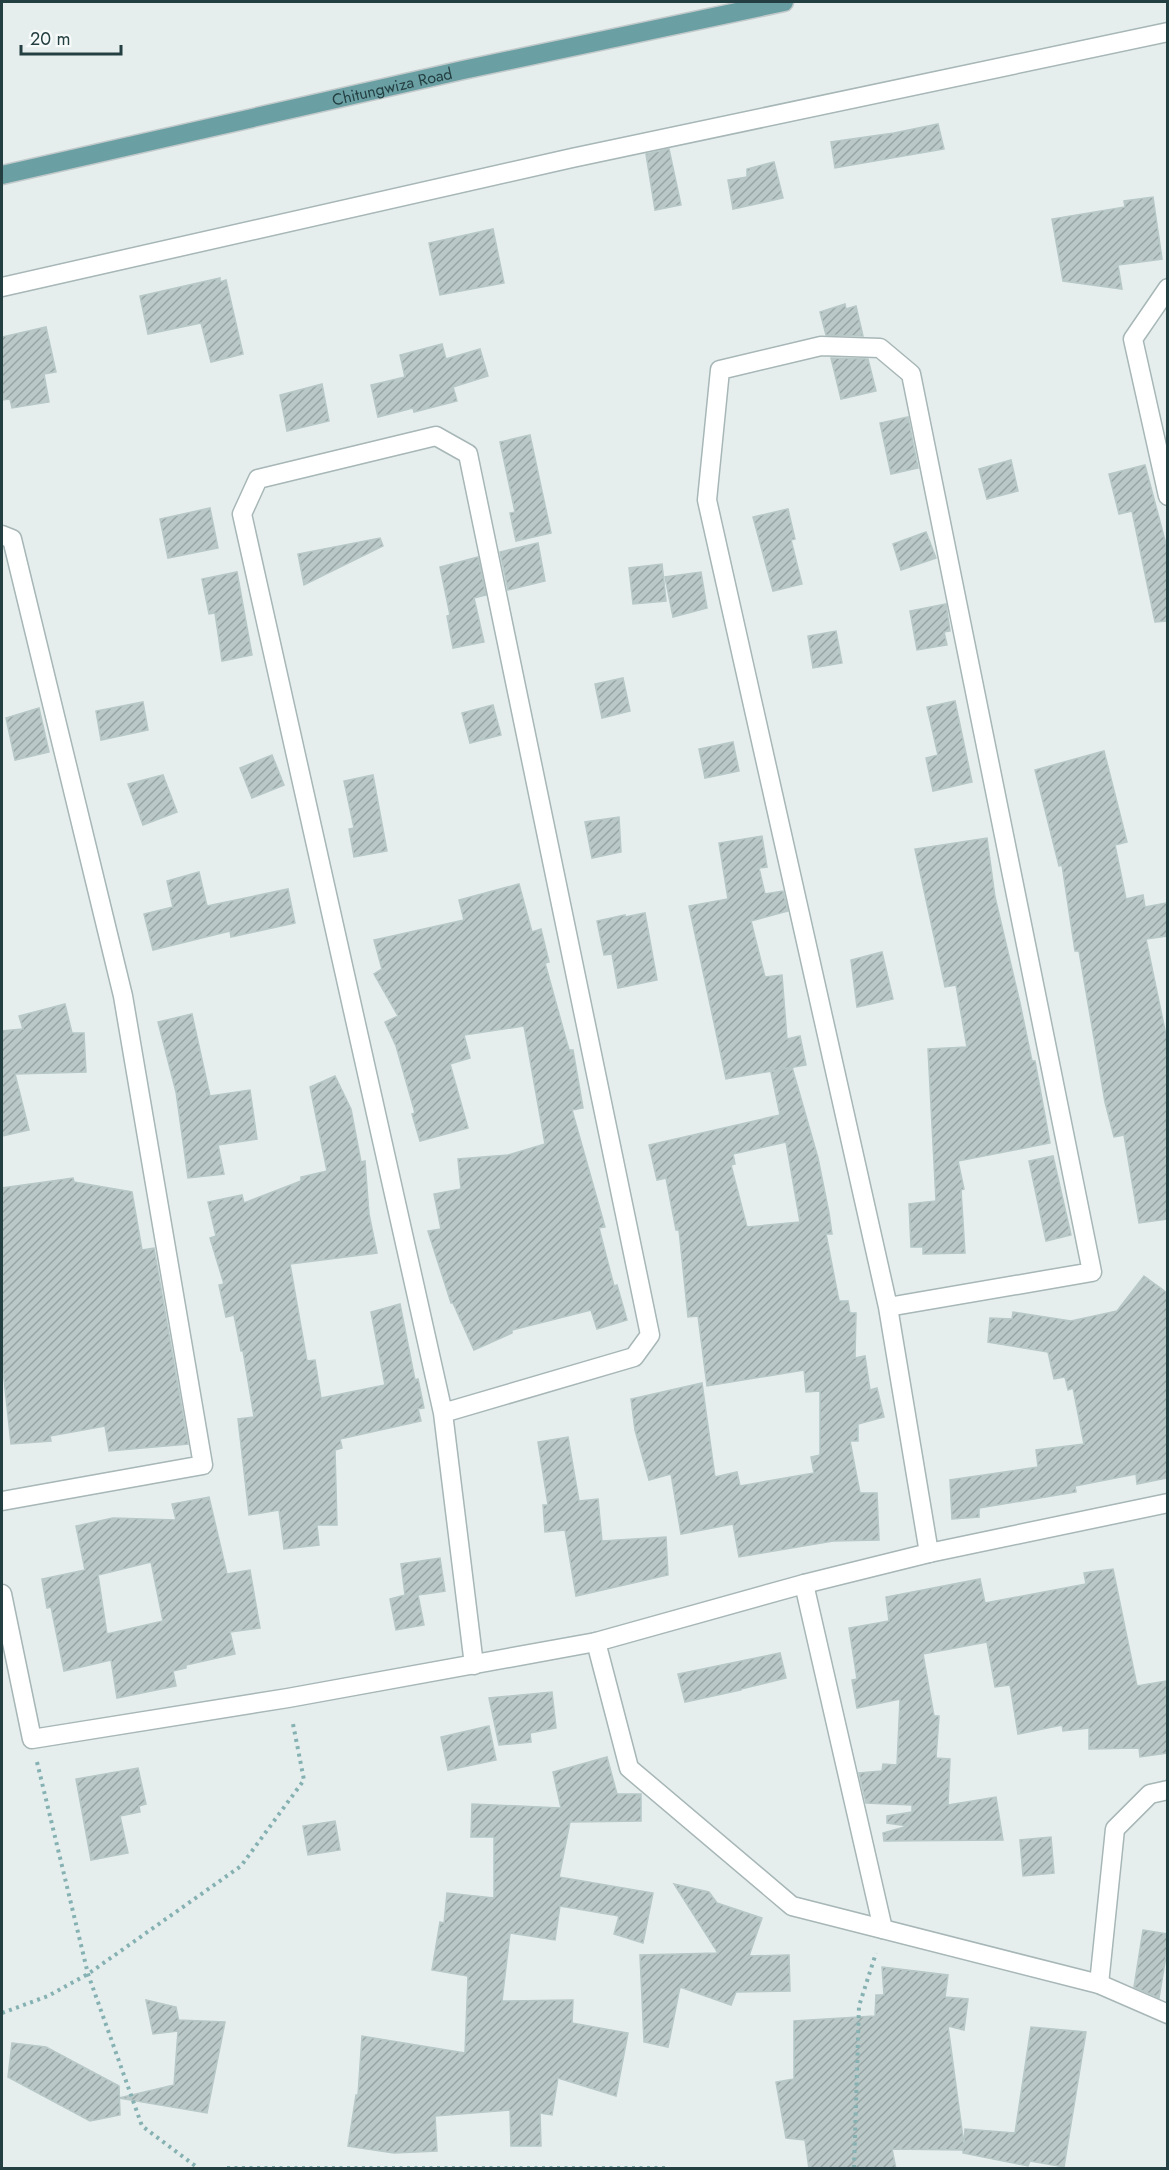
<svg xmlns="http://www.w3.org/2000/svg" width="1169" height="2170" font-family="Jost,sans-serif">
<defs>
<pattern id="building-hatch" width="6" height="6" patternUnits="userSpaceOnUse" patternTransform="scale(1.5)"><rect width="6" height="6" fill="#bac9c8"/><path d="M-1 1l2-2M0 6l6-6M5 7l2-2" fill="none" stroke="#97a5a4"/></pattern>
</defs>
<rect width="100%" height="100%" fill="#e5eeed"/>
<g fill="url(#building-hatch)" stroke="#b7c8c7" stroke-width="1.5" fill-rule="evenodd">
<polygon points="938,124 944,149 835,168 831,142 894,133"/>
<polygon points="669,149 681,205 655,210 646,154"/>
<polygon points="774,162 783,198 733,209 728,180 747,177 747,169"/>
<polygon points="1153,197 1162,259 1118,265 1122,289 1063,281 1052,219 1125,207 1124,201"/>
<polygon points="493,229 504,283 440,295 429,243"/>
<polygon points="220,278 220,282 226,280 243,354 211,362 201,323 148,334 140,296"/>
<polygon points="845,304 846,309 856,306 863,336 826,335 820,312"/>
<polygon points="46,327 56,372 44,374 49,402 12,408 10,399 2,400 2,337"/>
<polygon points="442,344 446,359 480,349 488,376 453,387 457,401 414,412 413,408 378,417 371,385 405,377 400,355"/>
<polygon points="831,358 868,359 876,391 841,399"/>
<polygon points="322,384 329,421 287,431 280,395"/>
<polygon points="908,417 918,468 891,474 880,423"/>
<polygon points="530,435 551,533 516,541 510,513 515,512 500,442"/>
<polygon points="1011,460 1018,491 987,499 979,469"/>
<polygon points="1145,465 1167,548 1167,621 1155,622 1132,511 1119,514 1109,474"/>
<polygon points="210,508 218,548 168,558 160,519"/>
<polygon points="788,509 795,539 791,540 802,584 773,591 753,517"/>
<polygon points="926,532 936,558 901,570 893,544"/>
<polygon points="380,538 383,546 304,585 298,554"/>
<polygon points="538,543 545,581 508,590 500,552"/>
<polygon points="478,557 486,595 474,598 484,642 453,648 447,616 450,615 440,567"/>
<polygon points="662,564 666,601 633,604 629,568"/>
<polygon points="237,572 252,655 222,661 215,613 209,614 202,579"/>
<polygon points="701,572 707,608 673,617 665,577"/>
<polygon points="946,604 950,631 944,632 947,645 917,650 910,611"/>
<polygon points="836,631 842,663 813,668 808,636"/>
<polygon points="623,678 630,711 602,718 595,684"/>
<polygon points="955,701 972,782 933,791 926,758 938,755 927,707"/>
<polygon points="143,702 148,730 101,740 96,711"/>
<polygon points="493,705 501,735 470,743 462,713"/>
<polygon points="39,708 49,752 15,760 6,718"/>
<polygon points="733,742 739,771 705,778 699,749"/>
<polygon points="1104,751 1127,842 1115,845 1126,899 1143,895 1145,907 1167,903 1167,936 1146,939 1167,1040 1167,1219 1139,1223 1124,1135 1114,1137 1105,1102 1079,951 1075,951 1062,865 1059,866 1035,770"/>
<polygon points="272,755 284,785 252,798 240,768"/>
<polygon points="163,775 177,812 143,825 128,784"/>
<polygon points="373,775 387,851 354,857 349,829 354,828 344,781"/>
<polygon points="619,817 621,852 592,858 585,822"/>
<polygon points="762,836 767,867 759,868 765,894 783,891 788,911 751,921 765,977 782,975 787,1039 800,1036 806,1065 726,1079 689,906 728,899 719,843"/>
<polygon points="987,838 995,897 1020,1003 1032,1061 1035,1061 1050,1143 958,1161 964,1189 961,1190 965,1253 923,1254 923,1247 911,1247 909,1204 936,1201 928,1049 967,1047 956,985 945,987 915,849"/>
<polygon points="199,872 207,906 288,889 295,923 231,937 230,931 153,950 144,914 173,907 167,881"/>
<polygon points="519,884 532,932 541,929 549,962 545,963 569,1050 573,1050 583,1108 572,1110 605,1227 599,1228 614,1286 617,1285 627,1320 597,1329 591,1310 512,1330 512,1333 474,1350 453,1303 451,1303 428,1231 441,1229 434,1194 461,1189 458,1159 508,1155 545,1144 524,1026 464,1035 470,1058 450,1064 468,1128 420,1141 412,1114 415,1113 396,1046 385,1022 398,1016 374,974 382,969 374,940 464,920 459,900"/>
<polygon points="645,913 657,980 618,988 612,954 604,955 597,921 625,915 625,917"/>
<polygon points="882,952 893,999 857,1007 851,960"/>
<polygon points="65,1004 72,1033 84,1033 86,1072 15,1074 29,1130 2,1136 2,1031 23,1029 19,1016"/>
<polygon points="192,1014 210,1096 250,1090 257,1139 218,1145 224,1174 188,1178 176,1092 158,1022"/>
<path d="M 792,1067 L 818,1158 L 829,1213 L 832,1234 L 826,1234 L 839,1301 L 848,1301 L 850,1313 L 856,1313 L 855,1358 L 865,1356 L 870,1390 L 877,1388 L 884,1417 L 858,1424 L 858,1441 L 850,1441 L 860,1493 L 877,1493 L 879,1540 L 833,1541 L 739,1557 L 733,1524 L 681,1534 L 671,1474 L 649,1480 L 635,1430 L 631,1399 L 702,1383 L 715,1477 L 737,1472 L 740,1486 L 814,1473 L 811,1457 L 820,1455 L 820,1391 L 806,1392 L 804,1370 L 707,1386 L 698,1316 L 688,1317 L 679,1230 L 676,1230 L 666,1178 L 657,1180 L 649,1145 L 780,1115 L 771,1072 ZM 786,1142 L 800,1222 L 747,1227 L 731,1165 L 735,1164 L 733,1154 Z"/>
<polygon points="335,1076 351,1109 361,1162 365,1161 369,1214 377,1253 290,1264 307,1361 315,1360 321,1398 385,1385 371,1312 400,1304 415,1380 418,1379 424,1408 418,1409 421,1421 340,1439 342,1448 335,1450 337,1525 317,1525 319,1545 284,1549 279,1510 249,1515 238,1419 254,1417 243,1351 241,1351 234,1315 226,1317 219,1285 224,1284 210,1238 216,1236 208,1202 242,1195 244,1203 301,1181 301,1177 327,1171 310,1087"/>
<polygon points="1053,1156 1071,1235 1046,1241 1029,1161"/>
<polygon points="73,1178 74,1182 132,1192 142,1250 154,1248 188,1444 109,1451 105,1426 50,1436 51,1441 11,1444 2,1360 2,1188"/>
<polygon points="1144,1276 1167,1293 1167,1478 1137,1484 1136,1474 1075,1486 1076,1492 979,1508 979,1517 952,1519 950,1480 1038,1467 1036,1450 1084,1444 1073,1388 1068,1390 1065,1377 1054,1379 1048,1352 988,1342 990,1318 1012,1319 1013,1312 1071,1321 1117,1311"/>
<polygon points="568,1437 579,1501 598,1499 602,1541 666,1537 668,1575 576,1596 565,1530 545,1532 543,1505 548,1505 538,1442"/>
<path d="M 209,1497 L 227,1574 L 250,1570 L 260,1628 L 230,1632 L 235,1654 L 186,1665 L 186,1668 L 173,1671 L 176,1686 L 117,1698 L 111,1660 L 64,1671 L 51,1607 L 47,1608 L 42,1579 L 85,1570 L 76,1526 L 113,1518 L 176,1520 L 172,1504 ZM 151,1562 L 163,1621 L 107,1634 L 98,1575 Z"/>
<polygon points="440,1558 445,1591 418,1595 424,1625 396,1630 390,1599 405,1595 401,1564"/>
<polygon points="1113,1569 1137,1686 1167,1681 1167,1753 1140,1757 1139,1748 1089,1749 1089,1728 1063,1731 1062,1725 1018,1734 1010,1685 995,1687 987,1642 923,1654 934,1716 939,1716 936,1758 950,1759 948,1805 996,1797 1003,1840 884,1841 883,1833 908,1826 887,1823 887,1816 912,1812 912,1805 866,1803 859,1773 882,1771 883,1764 897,1765 900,1699 857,1708 852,1680 857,1679 849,1628 889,1621 886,1597 980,1579 985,1603 1086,1584 1084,1573"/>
<polygon points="780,1653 786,1678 741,1689 741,1690 685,1702 678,1674"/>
<polygon points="552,1692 556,1728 530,1733 531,1742 499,1745 489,1698"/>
<polygon points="489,1726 496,1760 448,1770 441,1737"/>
<polygon points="607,1757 617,1794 641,1794 641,1821 570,1822 559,1877 653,1893 643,1943 614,1934 619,1916 560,1906 555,1940 510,1933 502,2001 573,2000 572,2023 628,2033 616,2096 558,2078 552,2115 540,2113 541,2146 511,2146 510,2110 435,2116 437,2151 394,2153 348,2146 356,2095 358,2095 362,2036 465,2053 468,1976 432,1970 440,1922 444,1923 447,1893 494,1898 494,1837 471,1837 472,1804 561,1808 553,1772"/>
<polygon points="138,1768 146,1804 139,1806 140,1812 120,1816 128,1853 91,1860 76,1779"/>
<polygon points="335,1821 340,1850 308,1855 303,1826"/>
<polygon points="1051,1837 1054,1873 1023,1876 1020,1840"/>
<polygon points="674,1884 709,1892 717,1903 762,1918 749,1956 789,1955 790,1991 736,1992 731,2005 680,1987 668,2047 644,2042 640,1955 718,1953"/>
<polygon points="1143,1930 1167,1934 1167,1950 1159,1998 1134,1987"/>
<polygon points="882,1967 948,1975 945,1997 968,1999 964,2030 948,2026 964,2145 965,2129 1015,2133 1031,2027 1086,2032 1064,2167 1030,2161 1028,2166 963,2153 963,2150 892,2149 896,2169 809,2169 805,2140 786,2138 776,2082 794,2079 794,2021 875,2016 876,1995 884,1995"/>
<polygon points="146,2000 176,2007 179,2022 179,2020 225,2022 207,2113 119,2098 174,2085 178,2031 153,2034"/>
<polygon points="12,2043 46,2047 119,2086 120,2115 90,2121 8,2077"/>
</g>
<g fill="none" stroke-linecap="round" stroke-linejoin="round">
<g stroke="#a7b6b6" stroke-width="21">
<g id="minor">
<polyline points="2,287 572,158 1168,32"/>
<polyline points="1168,288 1133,339 1168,496"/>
<polyline points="2,535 12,539 123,996 203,1465 2,1501"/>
<polyline points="888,1307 1092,1272 911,374 880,348 821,346 720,370 707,500 888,1307 929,1553"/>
<polyline points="443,1413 634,1357 650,1335 468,454 436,436 258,479 242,514 443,1413 474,1665"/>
<polyline points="804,1584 883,1929"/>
<polyline points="2,1594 32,1739 288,1698 596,1642 804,1584 929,1553 1168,1503"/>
<polyline points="596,1642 629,1768 792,1906 1099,1984 1168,2014"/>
<polyline points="1099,1984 1115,1829 1150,1794 1168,1790"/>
</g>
</g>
<g stroke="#c2c9ca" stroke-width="21">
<g id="major">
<path id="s1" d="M 2,175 L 463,70 L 784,2"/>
</g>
</g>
<g stroke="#86b1b2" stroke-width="4" stroke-dasharray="3 4.5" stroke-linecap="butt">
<polyline points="37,1762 88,1974 142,2126 198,2168"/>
<polyline points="2,2013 48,1996 88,1974 241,1866 304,1780 293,1724"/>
<polyline points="227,2168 667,2168"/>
<polyline points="854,2168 859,2006 876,1953"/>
</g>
<use href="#minor" stroke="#fff" stroke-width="18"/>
<use href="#major" stroke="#6aa0a4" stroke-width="18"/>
</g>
<g text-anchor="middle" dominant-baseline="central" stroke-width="4.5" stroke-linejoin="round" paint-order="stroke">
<g font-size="16" fill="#243f41" stroke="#f6fbfa">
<text stroke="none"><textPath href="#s1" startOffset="400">Chitungwiza Road</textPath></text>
</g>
</g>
<rect width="1169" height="2170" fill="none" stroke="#243f41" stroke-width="6"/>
<path d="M21 45v9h100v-9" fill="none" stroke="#243f41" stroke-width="3"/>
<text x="30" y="45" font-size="18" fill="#243f41" stroke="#f6fbfa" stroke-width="4.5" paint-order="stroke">20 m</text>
</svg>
